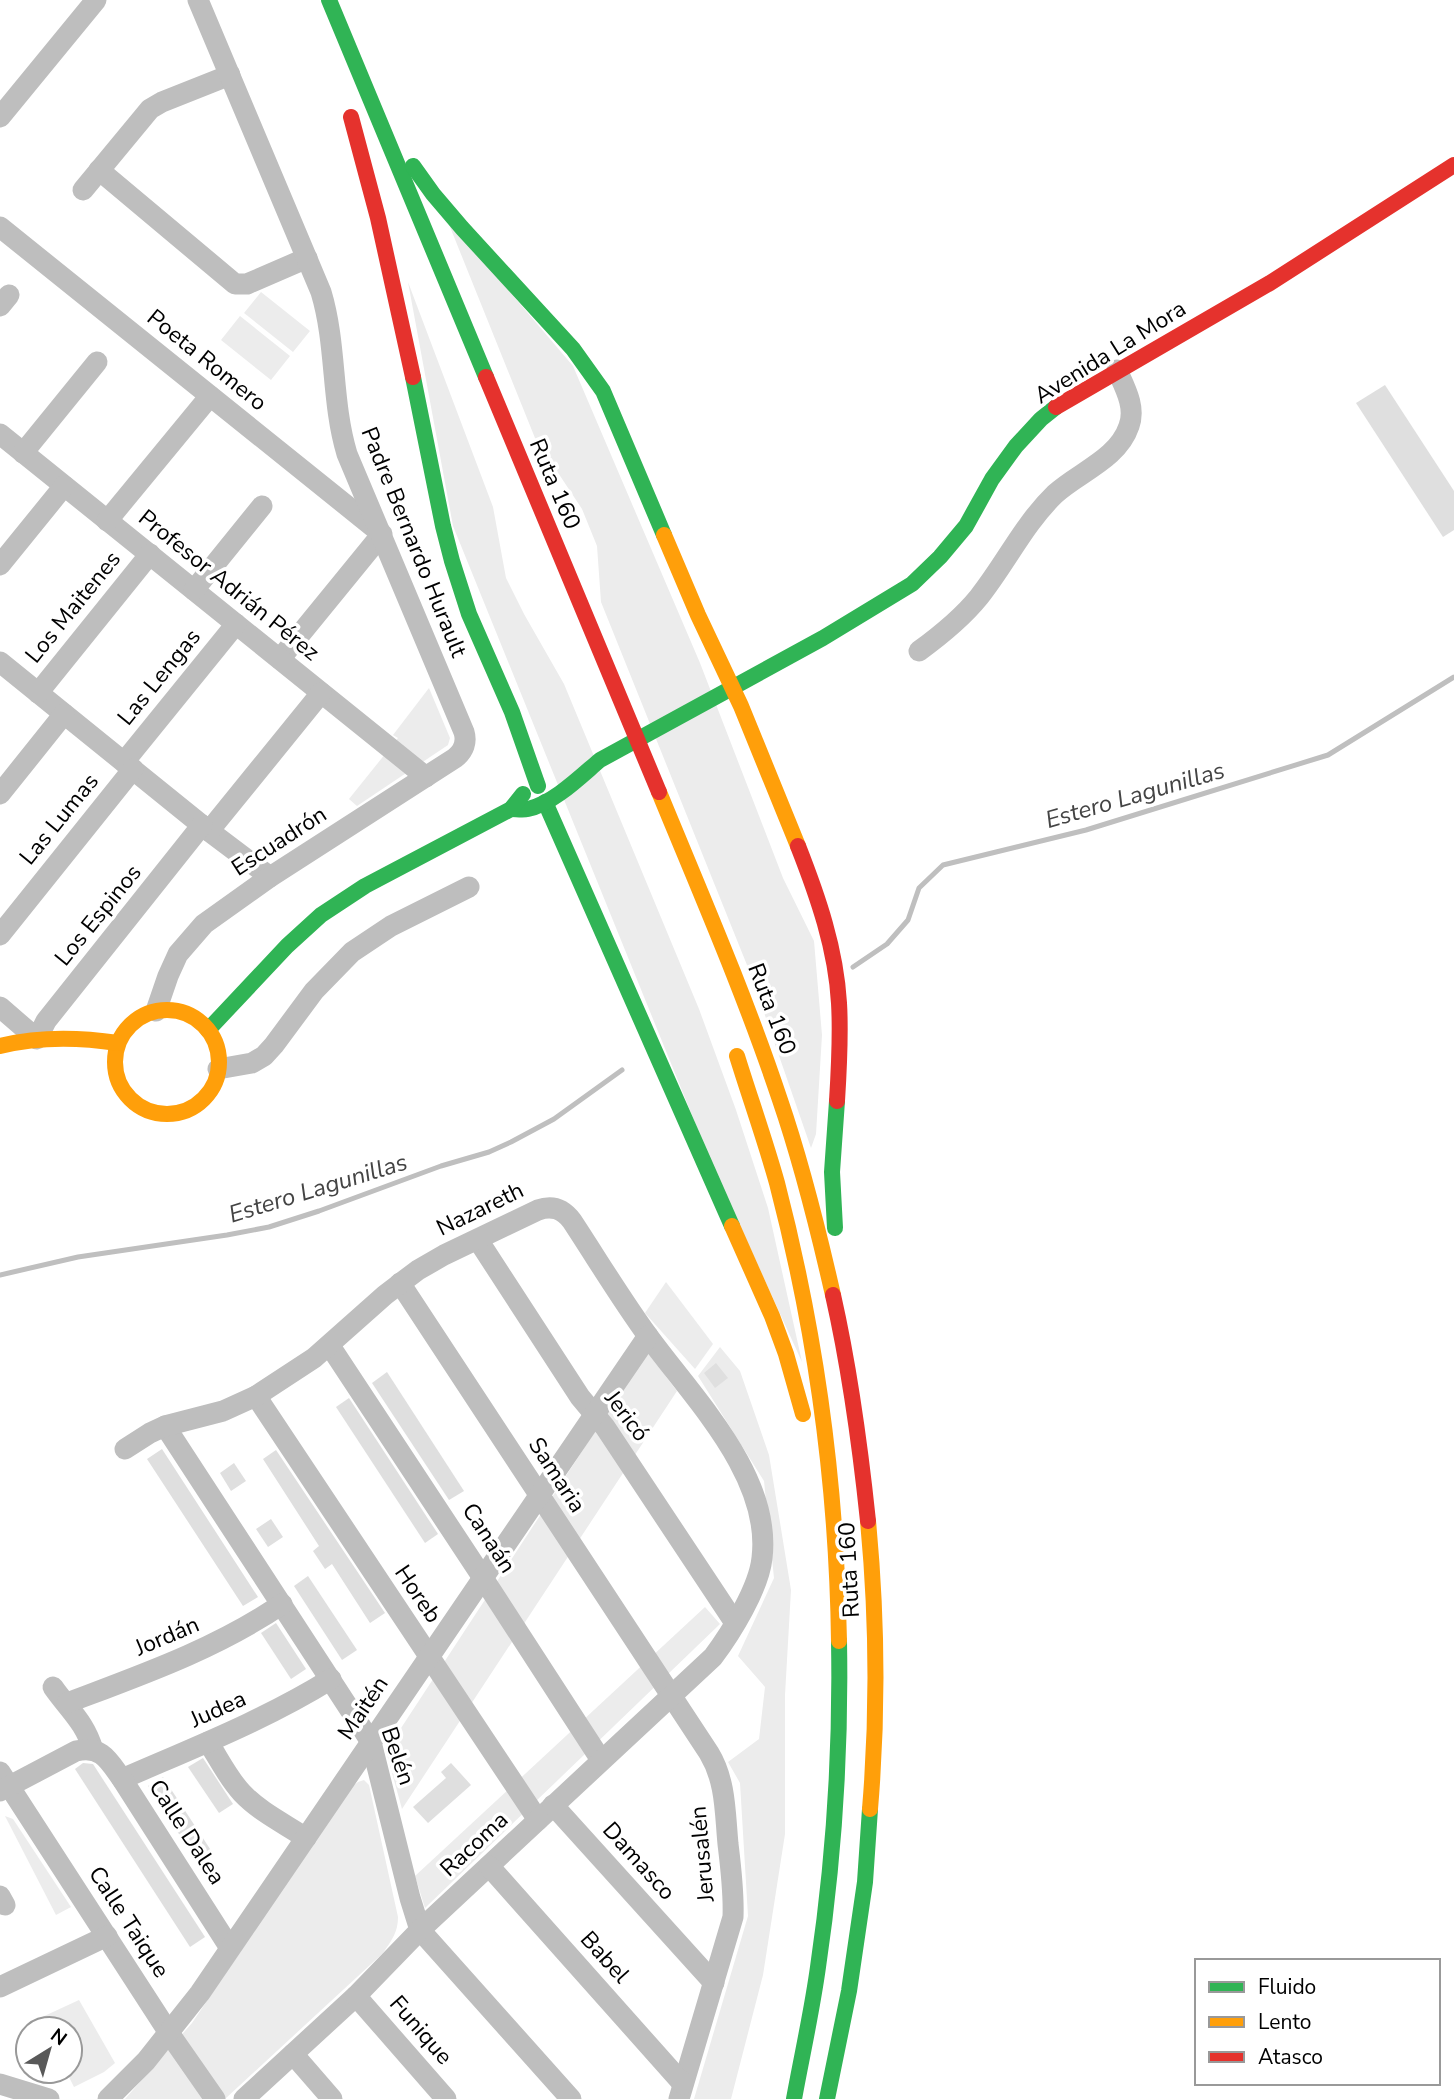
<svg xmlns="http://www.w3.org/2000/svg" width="1454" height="2099" font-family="'Nunito Sans',sans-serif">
<rect width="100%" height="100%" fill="#fff"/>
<g fill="#ececec">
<polygon points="446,217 573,366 700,663 783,878 814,941 822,1035 816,1134 811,1148 751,975 601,602 597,546 582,509 535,438"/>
<polygon points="408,282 493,507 506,578 524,614 564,684 699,1009 736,1110 768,1208 802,1362 711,1162 453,526"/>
<polygon points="261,292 310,331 293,352 244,313"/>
<polygon points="240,316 290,356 271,380 221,340"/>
<polygon points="429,688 450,738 448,745 357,806 349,799 398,738 393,735"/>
<polygon points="666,1282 713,1344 695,1369 645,1313"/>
<polygon points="720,1347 740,1371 769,1455 791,1590 785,1695 785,1834 763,1975 731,2099 694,2099 748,1916 740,1783 728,1762 759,1739 765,1687 738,1656 774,1578 764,1481 698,1376"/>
<polygon points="647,1352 677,1391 402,1809 386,1751"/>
<polygon points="705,1607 720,1624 425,1908 415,1876"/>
<path d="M 364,1780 L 369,1785 L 398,1917 C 398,1932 392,1940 383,1953 L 225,2099 L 125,2099 L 192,2023 L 352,1787 L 358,1782 Z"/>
<polygon points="5,1816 13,1819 71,1907 56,1915"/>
<polygon points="79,2000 115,2063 104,2072 74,2087 66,2071 70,2071 70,2029 46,2029 40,2018"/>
</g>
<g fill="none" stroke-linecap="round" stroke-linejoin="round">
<g stroke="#bfbfbf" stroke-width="5">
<polyline points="853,967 887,944 908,920 919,888 943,865 1086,830 1328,755 1454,677"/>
<polyline points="0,1275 78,1257 227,1235 269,1227 319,1211 441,1166 489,1152 511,1142 554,1119 622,1070"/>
</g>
</g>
<g fill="#dfdfdf">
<polygon points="1385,385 1454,491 1454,530 1443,537 1356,403"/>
<polygon points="716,1363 728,1378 715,1388 704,1373"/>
<polygon points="387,1372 464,1491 449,1500 372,1383"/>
<polygon points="349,1398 438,1534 425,1543 336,1407"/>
<polygon points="162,1449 258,1597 243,1606 147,1459"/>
<polygon points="276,1450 385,1613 370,1623 332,1564 325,1569 313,1551 319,1546 263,1459"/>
<polygon points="234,1463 246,1481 231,1491 220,1473"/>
<polygon points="271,1519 283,1537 268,1547 256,1529"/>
<polygon points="308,1576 357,1650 342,1660 294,1586"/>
<polygon points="276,1623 306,1669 291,1679 261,1633"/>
<polygon points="203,1758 233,1804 219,1813 188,1767"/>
<polygon points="83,1763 93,1764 205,1937 190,1947 75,1769"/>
<polygon points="451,1763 471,1785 428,1823 413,1807 446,1778 441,1772"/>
<polygon points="163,1777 212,1852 197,1862 148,1786"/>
</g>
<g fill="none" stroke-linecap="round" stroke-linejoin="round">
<g stroke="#bebebe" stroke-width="21">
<polyline points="0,117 96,0"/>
<polyline points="99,170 235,284 247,284 307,258"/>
<polyline points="83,190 150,109 162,102 230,75"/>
<polyline points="0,227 382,534 280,659"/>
<polyline points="0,306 9,295"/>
<polyline points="0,434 426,777"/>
<polyline points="23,453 97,362"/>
<polyline points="107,521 210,396"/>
<polyline points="0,565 64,486"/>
<polyline points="194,590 262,506"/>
<path d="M 919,651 C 941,635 962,618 979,597 C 1006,563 1024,524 1055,494 C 1079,472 1118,459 1129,426 C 1136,407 1125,388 1117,370"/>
<polyline points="0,662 209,831 270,877"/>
<polyline points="38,693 150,554"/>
<polyline points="124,762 236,624"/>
<polyline points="0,794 64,714"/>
<polyline points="209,831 321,693"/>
<polyline points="0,935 133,769"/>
<polyline points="0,1007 37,1039 46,1021 202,825"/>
<path d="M 156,1011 L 168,976 L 178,954 L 204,924 L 270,877 L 455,758 C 464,751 467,742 464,732 L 347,454 C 331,401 337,345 321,292 L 198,0"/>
<polyline points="218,1069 252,1063 264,1056 274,1045 314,991 352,952 391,926 469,887"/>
<polyline points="478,1240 580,1397 605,1427 735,1623"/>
<path d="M 400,1283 L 709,1753 C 726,1781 725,1813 728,1844 C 731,1869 734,1892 733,1917 L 679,2099"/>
<polyline points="330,1346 483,1578 601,1760"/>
<polyline points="256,1396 538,1820"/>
<polyline points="165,1426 371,1742 410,1898 420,1930 571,2099"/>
<path d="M 125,1449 L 150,1433 L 165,1426 L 223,1411 L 256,1396 L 314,1358 L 385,1295 L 418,1270 L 444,1255 L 538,1210 C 552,1205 563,1209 572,1221 C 597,1259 621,1299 648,1336 C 693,1398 772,1476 762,1558 C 759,1588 731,1633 713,1657 L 420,1930 L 356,1996 L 244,2099"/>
<path d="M 53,1687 C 69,1710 85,1722 93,1750"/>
<path d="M 67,1703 C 141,1675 216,1649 282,1604"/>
<path d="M 208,1742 C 219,1759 228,1778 242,1793 C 260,1812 285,1824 306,1838"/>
<polyline points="0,1772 169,2033 215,2099"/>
<path d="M 122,1779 C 193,1748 265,1720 331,1679"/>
<path d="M 0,1791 L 76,1751 C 102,1745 109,1761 122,1779 L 230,1948"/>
<polyline points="553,1805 714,1983"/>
<polyline points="489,1866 683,2084"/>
<polyline points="0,1896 5,1905"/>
<polyline points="0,1987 107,1936"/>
<polyline points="356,1996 446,2099"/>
<polyline points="293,2054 332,2099"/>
<polyline points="0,2084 49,2099"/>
<polyline points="108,2099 146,2061 200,1993 648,1336"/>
</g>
<g stroke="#30b455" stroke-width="16">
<polyline points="329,0 486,377"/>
<polyline points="413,166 433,194 462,228 573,349 603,391 664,535"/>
<polyline points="413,377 443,526 452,561 469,614 512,712 538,786"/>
<polyline points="545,802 732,1226"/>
<path d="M 511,809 C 516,809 523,810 528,809 C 553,804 581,776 600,760 L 823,638 L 912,584 L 940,557 L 966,526 L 992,479 L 1016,446 L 1041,419 L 1056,407"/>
<polyline points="208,1030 287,946 321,915 365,886 511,809 523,794"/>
<polyline points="835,1228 832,1172 837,1101"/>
<path d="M 794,2099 C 802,2055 812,2011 818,1967 C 834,1859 841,1750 839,1641"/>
<polyline points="827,2099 849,1991 865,1882 870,1809"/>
</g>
<g stroke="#ff9f0a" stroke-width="16">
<polyline points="664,535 698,615 741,706 798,846"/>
<path d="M 659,792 C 701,894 745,995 780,1100 C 802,1164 818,1229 833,1295"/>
<circle cx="167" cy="1062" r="52"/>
<path d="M 0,1046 C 40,1036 78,1037 118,1043"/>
<path d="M 737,1056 C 750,1098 765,1140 777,1183 C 816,1333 837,1487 839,1641"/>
<polyline points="732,1226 772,1316 786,1354 803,1414"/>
<path d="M 868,1521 C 877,1616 878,1714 870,1809"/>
</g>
<g stroke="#e5322d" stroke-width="16">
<polyline points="351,117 378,218 413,377"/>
<polyline points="486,377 659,792"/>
<polyline points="1056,407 1270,283 1454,165"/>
<path d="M 798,846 C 818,897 836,949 839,1003 C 841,1036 839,1069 837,1101"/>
<path d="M 833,1295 C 850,1370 860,1445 868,1521"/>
</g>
</g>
<g text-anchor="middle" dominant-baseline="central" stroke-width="7" stroke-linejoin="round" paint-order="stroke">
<g font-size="23" fill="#000" stroke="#fff">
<text transform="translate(1110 352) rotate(-32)">Avenida La Mora</text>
<text transform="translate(207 360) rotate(39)">Poeta Romero</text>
<text transform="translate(555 484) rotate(67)">Ruta 160</text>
<text transform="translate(414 542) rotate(68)">Padre Bernardo Hurault</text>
<text transform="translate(229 585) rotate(39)">Profesor Adrián Pérez</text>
<text transform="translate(73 607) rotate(-51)">Los Maitenes</text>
<text transform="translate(159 677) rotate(-51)">Las Lengas</text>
<text transform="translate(59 819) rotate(-51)">Las Lumas</text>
<text transform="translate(279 841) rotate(-33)">Escuadrón</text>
<text transform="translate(98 915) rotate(-51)">Los Espinos</text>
<text transform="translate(772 1009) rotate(69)">Ruta 160</text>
<text transform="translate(480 1209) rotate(-26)">Nazareth</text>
<text transform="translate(627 1416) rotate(53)">Jericó</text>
<text transform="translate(557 1475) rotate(57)">Samaria</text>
<text transform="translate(489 1538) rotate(57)">Canaán</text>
<text transform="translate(849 1570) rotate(-93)">Ruta 160</text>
<text transform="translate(418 1594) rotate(56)">Horeb</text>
<text transform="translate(167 1636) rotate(-23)">Jordán</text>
<text transform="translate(363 1708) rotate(-56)">Maitén</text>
<text transform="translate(218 1709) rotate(-24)">Judea</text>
<text transform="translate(398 1756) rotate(71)">Belén</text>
<text transform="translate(187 1832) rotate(57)">Calle Dalea</text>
<text transform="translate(474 1844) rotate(-43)">Racoma</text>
<text transform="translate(702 1854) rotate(-95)">Jerusalén</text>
<text transform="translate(639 1861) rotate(48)">Damasco</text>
<text transform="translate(129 1922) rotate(57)">Calle Taique</text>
<text transform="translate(605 1957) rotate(48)">Babel</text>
<text transform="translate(421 2030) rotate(49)">Funique</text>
</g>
<g font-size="24" font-style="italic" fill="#444" stroke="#fff">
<text transform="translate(1135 795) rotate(-16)">Estero Lagunillas</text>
<text transform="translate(318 1188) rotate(-17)">Estero Lagunillas</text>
</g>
</g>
<rect x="1195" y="1959" width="245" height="126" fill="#ffffff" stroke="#999999" stroke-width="2"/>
<rect x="1209" y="1982" width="35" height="10" fill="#30b455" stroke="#999999" stroke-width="2"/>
<text x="1258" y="1994" font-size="21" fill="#000000">Fluido</text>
<rect x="1209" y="2017" width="35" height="10" fill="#ff9f0a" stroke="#999999" stroke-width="2"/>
<text x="1258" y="2029" font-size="21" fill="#000000">Lento</text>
<rect x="1209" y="2052" width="35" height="10" fill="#e5322d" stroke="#999999" stroke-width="2"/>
<text x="1258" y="2064" font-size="21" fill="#000000">Atasco</text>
<g transform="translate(49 2050) rotate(37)"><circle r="33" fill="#ffffff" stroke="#999999" stroke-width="2"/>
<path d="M0-5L12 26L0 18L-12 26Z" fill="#595959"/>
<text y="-10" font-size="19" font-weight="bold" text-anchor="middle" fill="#000000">N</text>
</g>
</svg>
